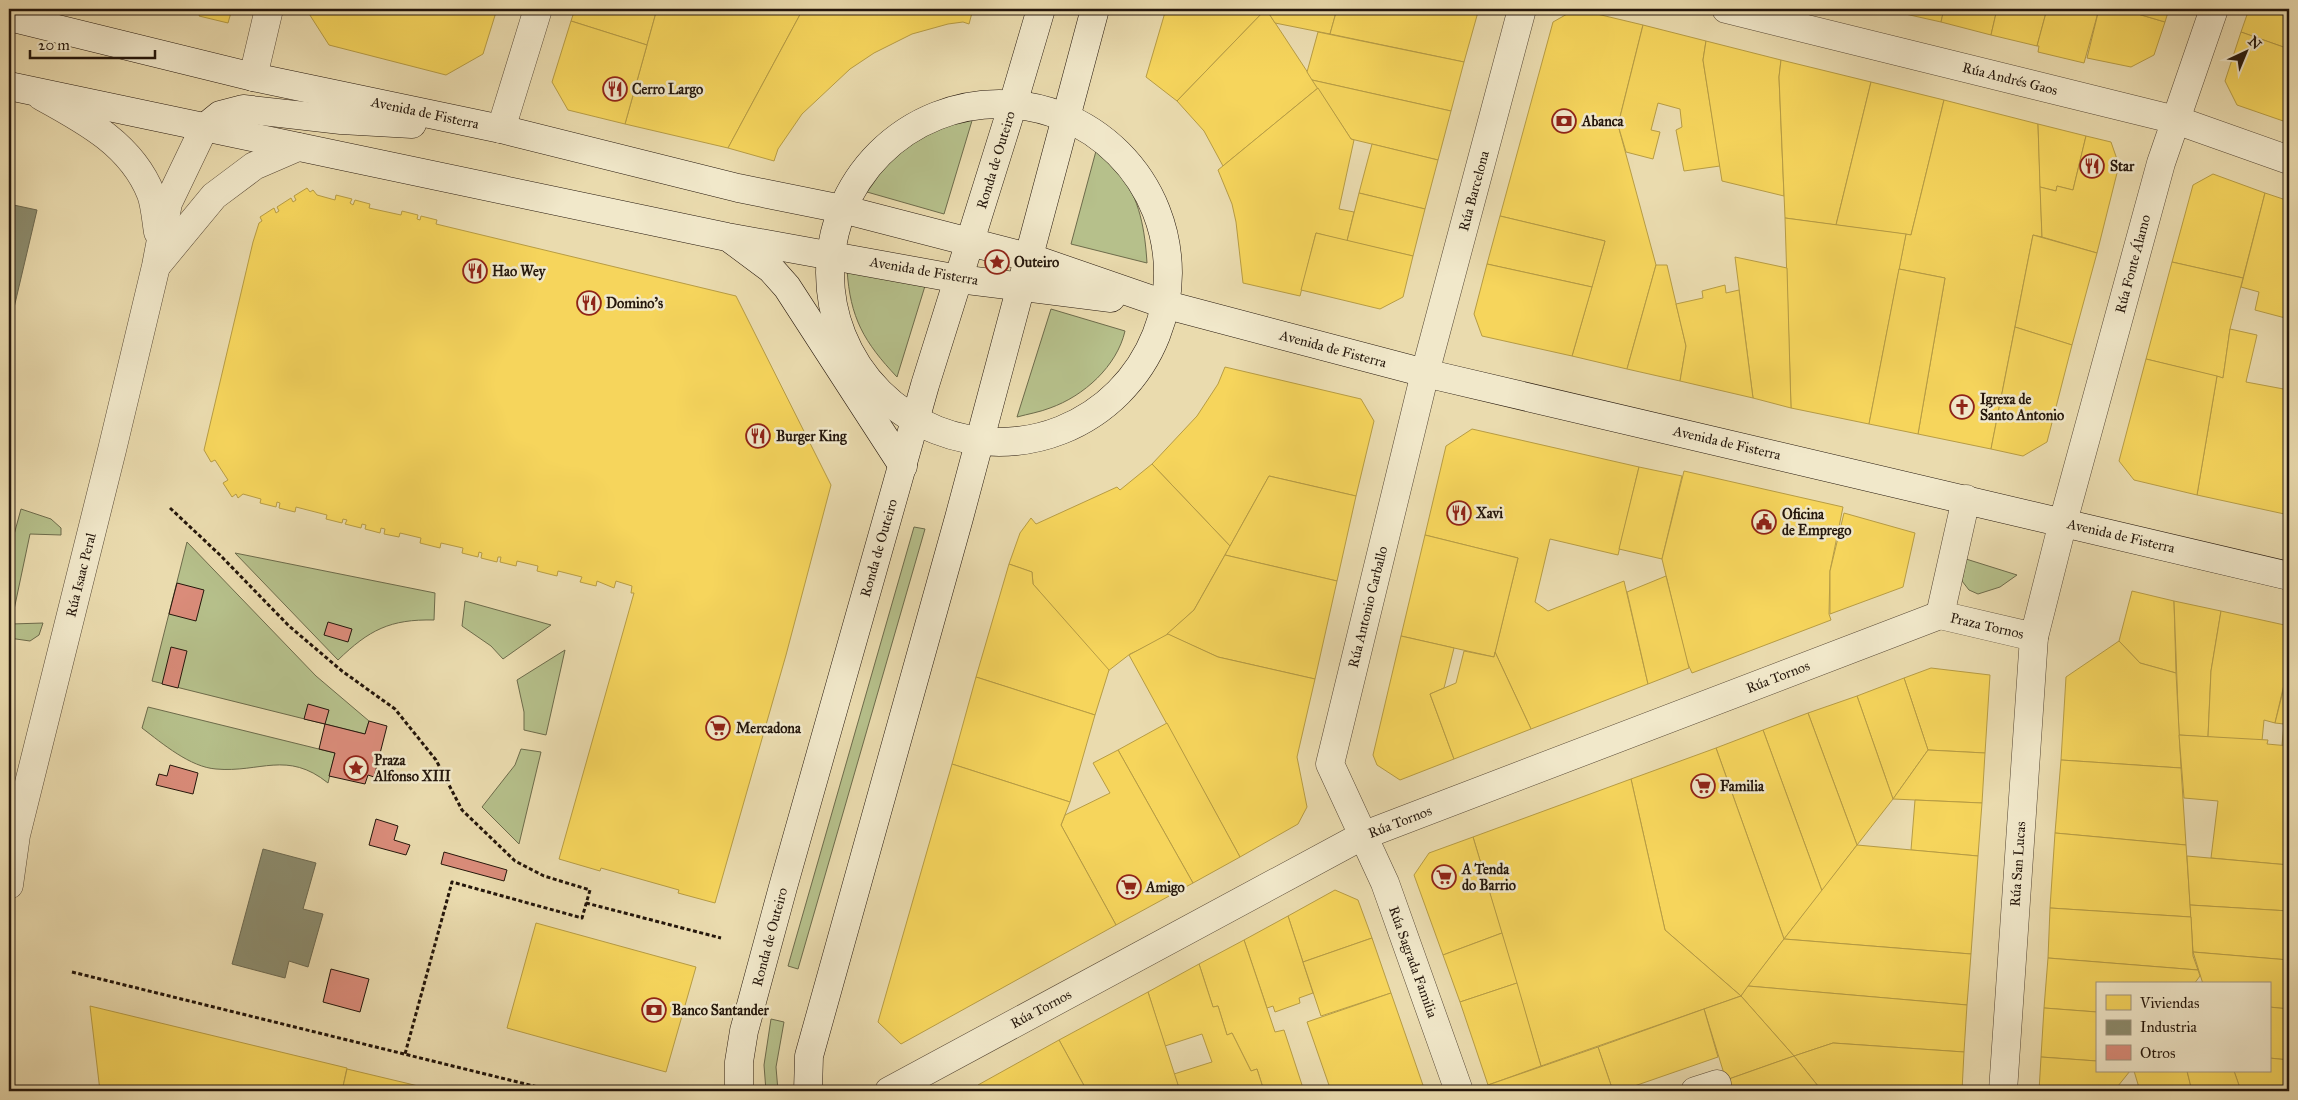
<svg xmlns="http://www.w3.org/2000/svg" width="2298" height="1100" font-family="'IM FELL Great Primer',serif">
<rect width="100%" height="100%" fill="#eadbae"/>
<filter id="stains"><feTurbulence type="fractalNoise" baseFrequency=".004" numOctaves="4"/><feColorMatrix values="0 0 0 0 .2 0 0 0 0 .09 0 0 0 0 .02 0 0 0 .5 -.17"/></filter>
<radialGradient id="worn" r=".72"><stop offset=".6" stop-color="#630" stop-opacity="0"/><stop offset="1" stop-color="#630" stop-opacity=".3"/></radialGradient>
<g fill="#b6c08b" stroke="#6d6b4b">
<path d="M 974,114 L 944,214 L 867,192 C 875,182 882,169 891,160 C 913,138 945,125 974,114 Z"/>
<path d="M 1096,151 C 1104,158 1113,164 1119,172 C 1140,198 1145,231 1147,263 L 1071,244 Z"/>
<path d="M 847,269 L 925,286 L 897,377 C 864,342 850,318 847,269 Z"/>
<path d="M 1051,309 L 1125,331 C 1117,366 1084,396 1050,408 C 1040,412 1028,414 1017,417 Z"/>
<polygon points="21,509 51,519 61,528 61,535 30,534 11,624 43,623 39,635 30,641 9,638 9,553"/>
<polygon points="914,527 925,529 798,969 788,966"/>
<polygon points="187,542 316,676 369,721 365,734 152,681"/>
<path d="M 235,553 L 435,593 L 434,620 C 390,619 369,630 338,660 Z"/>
<polygon points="1966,559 2017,575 2000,587 1978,594 1969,590 1962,581"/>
<polygon points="465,601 551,625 503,659 491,646 462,626"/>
<polygon points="565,650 546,735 524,730 524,712 517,680"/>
<path d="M 148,707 L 335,753 L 328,783 C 287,750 260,773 216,769 C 190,767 163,744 142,728 Z"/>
<polygon points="521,749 541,752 519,844 482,807 515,765"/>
<polygon points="771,1019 784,1022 776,1067 778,1091 766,1091 764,1065"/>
</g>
<g fill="#f6d55c" stroke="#b79c44">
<polygon points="197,9 232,9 228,23 199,16 201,10"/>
<polygon points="306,9 497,9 483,54 446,75 329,45"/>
<polygon points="575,9 657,9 647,45 571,21"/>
<polygon points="657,9 803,9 728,148 625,124"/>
<polygon points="803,9 973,9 969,24 963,22 948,24 912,34 874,53 850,69 802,114 778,149 774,161 728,148"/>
<polygon points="1166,9 1266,9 1177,101 1146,77"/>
<polygon points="1266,9 1318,88 1223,166 1204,131 1177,101"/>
<polygon points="1266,9 1337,9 1330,34 1275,23"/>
<polygon points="1337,9 1464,9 1478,12 1464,62 1330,34"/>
<polygon points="1576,9 1643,25 1618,125 1656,265 1627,369 1572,356 1605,241 1500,216 1553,22"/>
<polygon points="1883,9 1944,9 1941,22"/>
<polygon points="1944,9 1997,9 1991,35 1941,22"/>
<polygon points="1997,9 2047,9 2037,46 1991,35"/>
<polygon points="2047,9 2099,9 2084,63 2038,52 2039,46 2037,46"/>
<polygon points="2099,9 2121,9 2165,22 2154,55 2131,67 2087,58"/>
<polygon points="2121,9 2169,9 2165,22"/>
<polygon points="2249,9 2289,9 2289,49 2241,32"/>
<polygon points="571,21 647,45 625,124 568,110 552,82"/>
<polygon points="1643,25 1706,41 1703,60 1720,166 1684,171 1676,130 1682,127 1680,109 1658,103 1651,130 1660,132 1653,159 1626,152 1618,125"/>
<polygon points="1318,32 1464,62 1451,111 1312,80 1307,72"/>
<polygon points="2241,32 2289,49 2289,123 2237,105 2225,81"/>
<polygon points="1706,41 1781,60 1779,77 1784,196 1722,181 1703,60"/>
<polygon points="1781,60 1871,82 1836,225 1785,218 1779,77"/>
<polygon points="1312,80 1451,111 1438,160 1351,139"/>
<polygon points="1871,82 1944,100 1911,235 1836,225"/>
<polygon points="1318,88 1351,139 1354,140 1339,209 1354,212 1347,241 1316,233 1300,296 1243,283 1236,222 1232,204 1218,170"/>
<polygon points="1944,100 2038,124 2042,237 2033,235 1991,449 1918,434 1945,278 1899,269 1906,234 1911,235"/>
<polygon points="2038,124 2086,136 2073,190 2057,186 2056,191 2040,187"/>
<polygon points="2086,136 2111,142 2119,165 2097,253 2042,237 2040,187 2056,191 2057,186 2073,190"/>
<polygon points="1372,144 1438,160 1425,209 1359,193"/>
<polygon points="2213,174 2265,193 2243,278 2172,262 2193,185"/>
<polygon points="307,188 310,192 313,190 317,195 335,200 336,195 352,199 350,203 353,205 355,200 370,204 369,208 401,215 402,211 418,215 417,219 420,220 421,216 437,220 436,224 736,296 831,485 786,655 715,903 678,893 679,890 601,868 600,871 559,859 634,593 631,593 632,586 616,581 614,588 597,581 596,586 580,582 582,577 558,571 557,576 537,571 538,566 517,561 516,566 500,562 501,557 498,557 497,562 481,558 482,553 479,552 478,557 462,553 463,548 441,543 440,548 420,543 421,538 400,533 399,537 384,534 385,529 381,528 380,533 365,529 366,525 362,524 361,528 345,524 347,520 343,519 342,523 326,519 327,515 296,507 295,512 279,508 280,503 277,502 276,507 260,503 261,499 243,494 238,498 236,494 232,497 223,483 228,480 215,460 211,462 204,450 253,242 259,223 262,221 260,217 274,208 276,213 279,211 277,207 291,198 293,202 296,200 294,196"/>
<polygon points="1359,193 1425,209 1413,256 1347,241"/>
<polygon points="2265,193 2289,201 2289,319 2255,310 2259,292 2241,287"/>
<polygon points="1500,216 1605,241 1592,287 1487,264"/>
<polygon points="1785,218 1906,234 1869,424 1791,408"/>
<polygon points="1316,233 1413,256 1403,297 1380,309 1301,290"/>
<polygon points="2033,235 2097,253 2072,345 2015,327"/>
<polygon points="1735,257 1787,268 1791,408 1753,398"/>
<polygon points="2172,262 2243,278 2230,329 2223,378 2146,359"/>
<polygon points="1487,264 1592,287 1572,356 1482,336 1474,314"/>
<polygon points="1656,265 1667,265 1686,346 1680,381 1627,369"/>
<polygon points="1899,269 1945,278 1918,434 1869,424"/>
<polygon points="1725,285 1726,293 1739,290 1753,398 1680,381 1686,346 1676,304 1703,298 1702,291"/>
<polygon points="2015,327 2072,345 2047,442 2023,456 1991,449"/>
<polygon points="2230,329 2257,335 2246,382 2289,390 2289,515 2197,495 2217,376 2223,378"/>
<polygon points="2146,359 2217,376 2197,495 2134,480 2119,461"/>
<polygon points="1225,367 1361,399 1374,421 1356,496 1269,476 1230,546 1152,464 1197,416 1218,384"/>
<polygon points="1472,429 1639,467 1618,555 1550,539 1535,602 1548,611 1624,581 1648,684 1531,729 1495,652 1518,558 1425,535 1446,446"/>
<polygon points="1152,464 1230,546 1194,610 1162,639 1130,654 1108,671 1033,584 1032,572 1009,564 1020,533 1031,518 1036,524 1117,487 1120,490"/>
<polygon points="1639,467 1682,476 1662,559 1619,549"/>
<polygon points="1684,471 1843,507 1830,571 1829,614 1831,620 1692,673 1687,662 1662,559"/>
<polygon points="1269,476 1356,496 1337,581 1225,555"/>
<polygon points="1844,513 1915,533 1903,587 1830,614 1830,571"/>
<polygon points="1425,535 1518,558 1494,657 1401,636"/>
<polygon points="1225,555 1337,581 1315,679 1218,657 1167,634 1194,610"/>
<polygon points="1009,564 1032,572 1033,584 1109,670 1095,715 976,677"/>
<polygon points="1666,576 1689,668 1648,684 1627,592"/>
<polygon points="2132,591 2174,601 2176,673 2140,663 2119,641"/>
<polygon points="2174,601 2221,611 2211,671 2208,737 2179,735"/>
<polygon points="2221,611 2289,626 2289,663 2275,723 2264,720 2262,741 2208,737 2211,671"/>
<polygon points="1168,634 1218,657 1315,679 1297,757 1307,807 1298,824 1240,857 1129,655"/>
<polygon points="1401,636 1454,648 1444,688 1430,694 1454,759 1400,780 1377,765 1373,755"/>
<polygon points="2119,641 2140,663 2176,673 2181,768 2061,760 2066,677"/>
<polygon points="1464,651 1494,657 1495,652 1531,729 1454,759 1430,694 1456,683"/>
<polygon points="2289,663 2289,692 2283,691 2285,683"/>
<polygon points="1931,668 1990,675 1985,753 1928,750 1904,678"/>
<polygon points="976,677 1095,715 1070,802 952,764"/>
<polygon points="1904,678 1928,750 1893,799 1857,696"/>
<polygon points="2283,691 2289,692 2289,746 2282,745 2284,724 2275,723"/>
<polygon points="1857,696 1893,799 1857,845 1808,713"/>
<polygon points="1808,713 1857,845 1822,891 1763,730"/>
<polygon points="1167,723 1240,857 1193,883 1118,750"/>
<polygon points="1763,730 1822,891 1784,939 1716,748"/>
<polygon points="2179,735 2268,740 2267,744 2289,746 2289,865 2211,858 2218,801 2184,798"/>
<polygon points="1716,748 1784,939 1741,996 1665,930 1631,779"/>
<polygon points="1118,750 1193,883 1116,925 1061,825 1065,815 1110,793 1093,763"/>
<polygon points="1928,750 1985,753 1982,803 1893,799"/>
<polygon points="2061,760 2181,768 2186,845 2055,833"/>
<polygon points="952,764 1070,802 1061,825 1116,925 901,1044 878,1022"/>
<polygon points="1631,779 1665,930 1741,996 1541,1066 1473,837"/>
<polygon points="1915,800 1982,803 1978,856 1911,850"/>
<polygon points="2055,833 2186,845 2191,917 2050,908"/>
<polygon points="1473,837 1502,933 1443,955 1414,875 1429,853"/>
<polygon points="1857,845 1978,856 1971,954 1784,939"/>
<polygon points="2187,856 2289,865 2289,911 2190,905"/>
<polygon points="1335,890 1358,900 1372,938 1303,962 1288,916"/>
<polygon points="2190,905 2289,911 2289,960 2193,952"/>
<polygon points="2050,908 2191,917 2193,956 2198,970 2048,958"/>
<polygon points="1288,916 1313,993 1299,998 1300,1003 1275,1012 1273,1006 1267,1008 1244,940"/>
<polygon points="536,923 696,967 666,1072 507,1028"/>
<polygon points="1502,933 1517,983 1460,1002 1443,955"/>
<polygon points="1372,938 1391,993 1321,1016 1303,962"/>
<polygon points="1784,939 1971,954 1967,1005 1748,986"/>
<polygon points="1244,940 1275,1032 1284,1030 1304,1091 1264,1091 1257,1069 1251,1071 1232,1033 1227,1035 1218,1006 1213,1007 1199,964"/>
<polygon points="2193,952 2289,960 2289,1009 2269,1007 2269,984 2203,984"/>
<polygon points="2048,958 2198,970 2200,976 2194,984 2097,984 2097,1012 2044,1008"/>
<polygon points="1199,964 1213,1007 1218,1006 1227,1035 1232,1033 1251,1071 1257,1069 1264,1091 1180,1091 1174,1074 1212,1062 1202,1034 1165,1046 1148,992"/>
<polygon points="1517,983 1541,1066 1488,1085 1460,1002"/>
<polygon points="1748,986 1967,1005 1964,1052 1833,1043 1794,1056 1741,996"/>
<polygon points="1148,992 1180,1091 1087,1091 1059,1040"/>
<polygon points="1391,993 1425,1091 1331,1091 1307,1022"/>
<polygon points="1741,996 1794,1056 1726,1080 1704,1009"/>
<polygon points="90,1006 347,1068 342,1091 100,1091"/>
<polygon points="2269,1007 2289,1009 2289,1060 2269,1058"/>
<polygon points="2044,1008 2097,1012 2097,1061 2041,1057"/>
<polygon points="1704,1009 1718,1057 1620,1091 1613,1091 1598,1047"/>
<polygon points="1059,1040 1087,1091 981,1091 978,1085"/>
<polygon points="1833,1043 1964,1052 1962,1091 1822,1091 1794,1056"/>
<polygon points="1598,1047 1613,1091 1491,1091 1488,1085"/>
<polygon points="1794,1056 1822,1091 1730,1091 1726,1080"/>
<polygon points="2041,1057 2097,1061 2097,1071 2130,1071 2114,1091 2039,1091"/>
<polygon points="2269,1058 2289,1060 2289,1091 2241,1091 2234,1071 2269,1071"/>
<polygon points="347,1069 410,1084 438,1091 342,1091"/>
<polygon points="2134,1071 2187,1071 2192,1091 2140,1091"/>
<polygon points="2187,1071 2234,1071 2241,1091 2192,1091"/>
</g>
<g fill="#8c8c6e" stroke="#6d6950">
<polygon points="9,204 37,210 9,329"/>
<polygon points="263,849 316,863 303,909 323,914 308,967 289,961 285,978 232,964"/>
</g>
<g fill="#da8c7a" stroke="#24160b">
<polygon points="177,583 204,590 196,621 169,614"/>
<polygon points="328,622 352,629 348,642 324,635"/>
<polygon points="171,647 187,651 178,688 162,684"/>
<polygon points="308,704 329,710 325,724 304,719"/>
<polygon points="369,721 387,726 374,777 368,775 365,784 329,776 335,753 319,749 325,724 365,734"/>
<polygon points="170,765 198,773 193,794 156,785 159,774 167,776"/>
<polygon points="376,819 398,826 394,840 410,845 406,855 369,845"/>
<polygon points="444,852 507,870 504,881 441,864"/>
<polygon points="331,969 369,979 360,1012 323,1002"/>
</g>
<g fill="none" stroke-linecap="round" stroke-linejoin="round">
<g stroke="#564734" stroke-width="29">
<g id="street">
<polyline points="1726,9 2176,120 2289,160"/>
<polyline points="253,77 269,9"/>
<path d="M 41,96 C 85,120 132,145 151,194 C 155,205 156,220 158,232"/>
<polyline points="501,129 538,9"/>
<polyline points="157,265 214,196 254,166 298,147"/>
<polyline points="1966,499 1940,615 2034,637 2063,522 2161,163 2214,9"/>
<polyline points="9,885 16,835 112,450 156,266 168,203 204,128"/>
<polyline points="889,1091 1362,836 1940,615"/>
<polyline points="1459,1091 1385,883 1330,764 1425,373 1522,9"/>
<polyline points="1695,1091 1717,1084"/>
<polyline points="2003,1091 2034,637"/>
</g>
</g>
<g stroke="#24160b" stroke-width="29">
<g id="secondary">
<polyline points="9,17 253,77 501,129 738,188 842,209 1028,257 1167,305 1425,373 2289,576"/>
<polyline points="9,86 727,237 959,279 1111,298"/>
<circle cx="999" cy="273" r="169"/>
<polyline points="204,128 220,115 243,109 341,120 412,124"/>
<polyline points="732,240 771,269 787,287 903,466"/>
<polyline points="739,1091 739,1062 744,1031 783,887 925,385 1013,104 1041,9"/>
<polyline points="808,1091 809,1056 959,518 1095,9"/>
</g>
</g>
<g stroke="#24160b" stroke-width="3" stroke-dasharray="4 2.5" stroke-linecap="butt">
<polyline points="170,508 220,555 289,626 342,671 395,709 436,760 462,810 515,861 544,876 590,890 582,918 452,882 405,1054"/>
<polyline points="586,903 721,938"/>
<polyline points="72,972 554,1091"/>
</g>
<use href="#street" stroke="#f1e8ca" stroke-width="28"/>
<use href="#secondary" stroke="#f1e8ca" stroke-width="28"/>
</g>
<defs>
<g id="restaurant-ring" transform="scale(1.25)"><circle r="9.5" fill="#f1e8ca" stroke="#8f2418" stroke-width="1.5"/><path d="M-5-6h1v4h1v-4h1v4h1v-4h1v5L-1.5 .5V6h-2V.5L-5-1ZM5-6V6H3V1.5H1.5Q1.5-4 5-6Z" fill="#8f2418"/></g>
<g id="bank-ring" transform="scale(1.25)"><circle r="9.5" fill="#f1e8ca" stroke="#8f2418" stroke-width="1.5"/><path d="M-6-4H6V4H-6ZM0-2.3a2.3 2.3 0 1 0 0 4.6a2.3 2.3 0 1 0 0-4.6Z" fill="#8f2418"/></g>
<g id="sight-ring" transform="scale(1.25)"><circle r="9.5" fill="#f1e8ca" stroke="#8f2418" stroke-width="1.5"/><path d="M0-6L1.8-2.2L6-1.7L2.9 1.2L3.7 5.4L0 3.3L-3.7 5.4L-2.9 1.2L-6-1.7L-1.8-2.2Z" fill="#8f2418"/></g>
<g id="church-ring" transform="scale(1.25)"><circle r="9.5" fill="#f1e8ca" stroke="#8f2418" stroke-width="1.5"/><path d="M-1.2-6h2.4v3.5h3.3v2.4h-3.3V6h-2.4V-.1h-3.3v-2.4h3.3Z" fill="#8f2418"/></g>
<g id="civic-ring" transform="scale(1.25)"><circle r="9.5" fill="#f1e8ca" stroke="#8f2418" stroke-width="1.5"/><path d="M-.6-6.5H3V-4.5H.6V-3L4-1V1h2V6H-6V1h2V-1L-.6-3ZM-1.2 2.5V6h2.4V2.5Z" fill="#8f2418"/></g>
<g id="supermarket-ring" transform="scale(1.25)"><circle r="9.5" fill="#f1e8ca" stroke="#8f2418" stroke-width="1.5"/><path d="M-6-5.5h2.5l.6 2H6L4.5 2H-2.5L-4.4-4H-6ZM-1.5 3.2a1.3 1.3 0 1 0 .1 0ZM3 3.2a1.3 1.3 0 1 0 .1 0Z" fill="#8f2418"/></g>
</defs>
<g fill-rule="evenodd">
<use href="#restaurant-ring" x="615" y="89"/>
<use href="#bank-ring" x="1564" y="121"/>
<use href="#restaurant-ring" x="2092" y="166"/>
<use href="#sight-ring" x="997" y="262"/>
<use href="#restaurant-ring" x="475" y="271"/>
<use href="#restaurant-ring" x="589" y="303"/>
<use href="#church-ring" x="1962" y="407"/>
<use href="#restaurant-ring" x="758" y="436"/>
<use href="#restaurant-ring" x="1459" y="513"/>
<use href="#civic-ring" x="1764" y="522"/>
<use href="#supermarket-ring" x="718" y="728"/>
<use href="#sight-ring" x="356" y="768"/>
<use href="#supermarket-ring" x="1703" y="786"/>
<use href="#supermarket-ring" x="1444" y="877"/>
<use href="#supermarket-ring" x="1129" y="887"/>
<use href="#bank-ring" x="654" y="1010"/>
</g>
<g text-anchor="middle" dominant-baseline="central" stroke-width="5" stroke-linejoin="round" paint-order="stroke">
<g font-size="14" fill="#24160b" stroke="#f1e8ca">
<text transform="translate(2010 79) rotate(14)">Rúa Andrés Gaos</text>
<text transform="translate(425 113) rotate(12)">Avenida de Fisterra</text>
<text transform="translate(996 160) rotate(-73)">Ronda de Outeiro</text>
<text transform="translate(1474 191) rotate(-75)">Rúa Barcelona</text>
<text transform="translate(2133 264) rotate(-75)">Rúa Fonte Álamo</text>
<text transform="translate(924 271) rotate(10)">Avenida de Fisterra</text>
<text transform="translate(1333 349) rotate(15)">Avenida de Fisterra</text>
<text transform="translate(1727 443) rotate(13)">Avenida de Fisterra</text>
<text transform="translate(2121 536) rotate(13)">Avenida de Fisterra</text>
<text transform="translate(879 548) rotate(-74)">Ronda de Outeiro</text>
<text transform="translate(81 575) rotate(-76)">Rúa Isaac Peral</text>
<text transform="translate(1368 607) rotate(-76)">Rúa Antonio Carballo</text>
<text transform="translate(1987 626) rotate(13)">Praza Tornos</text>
<text transform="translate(1778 677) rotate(-21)">Rúa Tornos</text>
<text transform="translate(1400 822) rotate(-21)">Rúa Tornos</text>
<text transform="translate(2018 864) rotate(-86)">Rúa San Lucas</text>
<text transform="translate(770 937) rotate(-75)">Ronda de Outeiro</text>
<text transform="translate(1413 962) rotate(70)">Rúa Sagrada Familia</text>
<text transform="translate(1041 1009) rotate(-28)">Rúa Tornos</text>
</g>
<g font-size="14" font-weight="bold" fill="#24160b" stroke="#f1e8ca" text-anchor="start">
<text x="632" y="89">Cerro Largo</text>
<text x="1582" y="121">Abanca</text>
<text x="2110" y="166">Star</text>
<text x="1014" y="262">Outeiro</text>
<text x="492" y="271">Hao Wey</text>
<text x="606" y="303">Domino's</text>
<text x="1980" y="399">Igrexa de<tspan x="1980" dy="16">Santo Antonio</tspan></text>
<text x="776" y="436">Burger King</text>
<text x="1476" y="513">Xavi</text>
<text x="1782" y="514">Oficina<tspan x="1782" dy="16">de Emprego</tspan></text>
<text x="736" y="728">Mercadona</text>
<text x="374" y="760">Praza<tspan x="374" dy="16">Alfonso XIII</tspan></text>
<text x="1720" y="786">Familia</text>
<text x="1462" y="869">A Tenda<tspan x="1462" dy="16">do Barrio</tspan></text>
<text x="1146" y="887">Amigo</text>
<text x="672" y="1010">Banco Santander</text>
</g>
</g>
<rect width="2298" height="1100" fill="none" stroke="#eadbae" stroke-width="30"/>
<rect x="10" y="10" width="2278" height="1080" fill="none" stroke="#24160b" stroke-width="2.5"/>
<rect x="15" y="15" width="2268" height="1070" fill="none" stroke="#24160b"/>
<rect x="2096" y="982" width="175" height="90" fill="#f1e8ca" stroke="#9f947e"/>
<rect x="2106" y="995" width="25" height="15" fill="#f6d55c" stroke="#9f947e"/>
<text x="2140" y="1008" font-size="15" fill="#24160b">Viviendas</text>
<rect x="2106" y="1020" width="25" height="15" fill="#8c8c6e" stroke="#9f947e"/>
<text x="2140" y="1032" font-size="15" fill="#24160b">Industria</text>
<rect x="2106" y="1045" width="25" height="15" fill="#da8c7a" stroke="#9f947e"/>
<text x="2140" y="1058" font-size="15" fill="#24160b">Otros</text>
<g transform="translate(2246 52) rotate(44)" stroke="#f1e8ca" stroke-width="4" paint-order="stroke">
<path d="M0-4L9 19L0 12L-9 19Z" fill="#24160b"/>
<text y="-8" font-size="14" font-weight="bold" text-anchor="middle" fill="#24160b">N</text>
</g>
<path d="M30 50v8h125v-8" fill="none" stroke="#24160b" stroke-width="2.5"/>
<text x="38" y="50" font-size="15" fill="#24160b" stroke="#f1e8ca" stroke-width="4" paint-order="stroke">20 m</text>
<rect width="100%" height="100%" filter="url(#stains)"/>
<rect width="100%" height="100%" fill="url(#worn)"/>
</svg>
